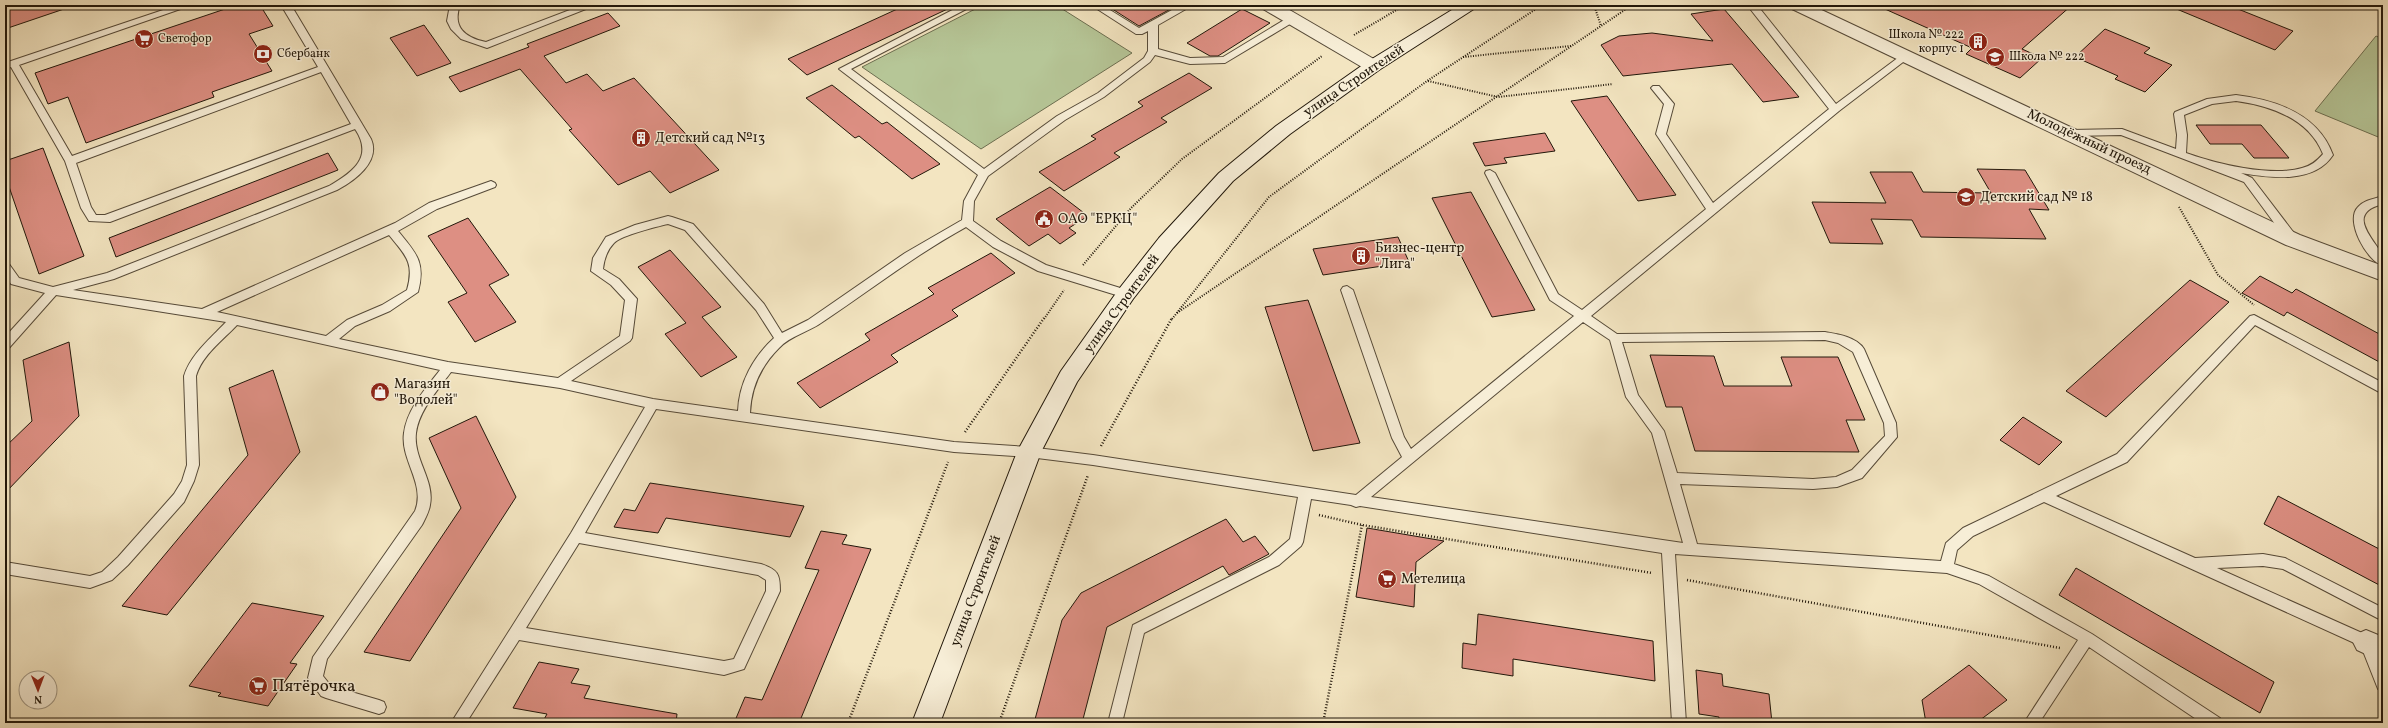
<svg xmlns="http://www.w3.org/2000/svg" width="2388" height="728" font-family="Vollkorn,serif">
<rect width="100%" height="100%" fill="#f3e5c1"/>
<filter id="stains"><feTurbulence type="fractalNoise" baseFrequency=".005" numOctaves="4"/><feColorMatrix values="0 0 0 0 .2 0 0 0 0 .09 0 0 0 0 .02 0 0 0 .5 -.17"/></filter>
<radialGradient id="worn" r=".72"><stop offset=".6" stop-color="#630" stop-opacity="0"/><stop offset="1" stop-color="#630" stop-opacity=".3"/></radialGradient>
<g fill="#b6c697" stroke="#6c6e50">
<polygon points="983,5 1056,5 1132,53 981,149 862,67"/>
<polygon points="2376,36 2383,39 2383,139 2315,111"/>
</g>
<g fill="#dd8f83" stroke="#21170a">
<polygon points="5,5 66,5 67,8 5,29"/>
<polygon points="237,5 260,5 273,26 249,34 272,71 212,92 214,97 86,143 68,97 48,104 35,73"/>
<polygon points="906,5 956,5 807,75 788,59"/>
<polygon points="1106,5 1178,5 1139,26"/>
<polygon points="1876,5 2072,5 2022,49 2042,58 2020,78 1966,54 1972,48"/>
<polygon points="2167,5 2228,5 2293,31 2275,50"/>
<polygon points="1242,9 1270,23 1218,56 1210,56 1187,43"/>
<polygon points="1724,9 1799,97 1763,102 1732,64 1623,76 1601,45 1619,36 1652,33 1713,41 1691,14"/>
<polygon points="608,13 620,26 544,56 566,83 587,74 603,91 634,78 719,170 670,193 650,171 618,185 569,130 572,129 520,69 460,92 449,77 529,47 527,44"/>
<polygon points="424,25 451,63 417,76 390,38"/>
<polygon points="2105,29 2150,48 2144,53 2172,65 2145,92 2115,79 2118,76 2075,57"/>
<polygon points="1189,73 1212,88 1161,118 1167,122 1114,153 1120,157 1064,191 1039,172 1096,139 1091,136 1143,106 1138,102"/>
<polygon points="832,85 882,124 887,122 940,164 912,179 859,136 855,138 806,98"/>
<polygon points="1607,96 1676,195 1638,201 1571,101"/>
<polygon points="2196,125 2261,125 2289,158 2254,158 2242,144 2210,144"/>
<polygon points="1545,133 1555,151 1504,158 1507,163 1485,166 1473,143"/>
<polygon points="43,148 84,256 39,274 5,175 5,161"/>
<polygon points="328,153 338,170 116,257 109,238"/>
<polygon points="1977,169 2025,170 2049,210 2029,209 2046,239 1921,237 1912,220 1871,219 1883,244 1830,243 1812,202 1886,203 1870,172 1912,172 1923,192 1991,193"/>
<polygon points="1050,187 1088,216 1069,228 1076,233 1060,244 1048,234 1029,246 996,219"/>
<polygon points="1471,192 1535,310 1492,317 1432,198"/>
<polygon points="468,218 509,275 489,285 516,322 475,342 448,302 467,293 428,236"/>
<polygon points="1398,237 1409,262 1323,275 1313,249"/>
<polygon points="670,250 721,307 702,317 737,357 701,377 665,334 686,323 638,267"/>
<polygon points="991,253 1015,273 952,310 958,316 891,355 898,362 820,408 797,383 870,340 865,334 934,294 928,288"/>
<polygon points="2260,276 2292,293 2296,289 2383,336 2383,364 2287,312 2284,316 2242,293"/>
<polygon points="2190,280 2229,302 2106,417 2066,391"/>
<polygon points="1308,300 1360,443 1313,451 1265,307"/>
<polygon points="69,342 79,416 5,493 5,447 32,421 23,360"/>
<polygon points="1650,355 1714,356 1724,386 1792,386 1781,357 1838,357 1865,420 1846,420 1859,452 1695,451 1682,407 1666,407"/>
<polygon points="273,370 300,452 167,615 122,606 248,455 229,388"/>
<polygon points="476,416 516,497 410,661 364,652 461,508 429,438"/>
<polygon points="2023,417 2062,442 2039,465 2000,440"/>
<polygon points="650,483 804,506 790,537 666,518 658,533 614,527 624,509 635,511"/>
<polygon points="2278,496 2383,551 2383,587 2264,524"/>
<polygon points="1226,519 1243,542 1255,536 1269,554 1229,575 1223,566 1107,627 1082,723 1034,723 1062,620 1081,593"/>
<polygon points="1367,528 1444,541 1416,562 1414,607 1356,597"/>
<polygon points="821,531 847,535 842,544 871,549 799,723 734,723 745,697 762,700 819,570 805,568"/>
<polygon points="2076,568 2274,682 2260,713 2059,595"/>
<polygon points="252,603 324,616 290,663 297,664 268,706 218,696 221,693 189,686"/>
<polygon points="1478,614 1653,641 1655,681 1513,659 1513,676 1462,668 1463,643 1476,645"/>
<polygon points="539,662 579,669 571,683 590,686 584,698 677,714 676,723 542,723 547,714 513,708"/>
<polygon points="1969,665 2007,700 1976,723 1926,723 1922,700"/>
<polygon points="1696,670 1722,674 1723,686 1769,694 1772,723 1719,723 1719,717 1699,714"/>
</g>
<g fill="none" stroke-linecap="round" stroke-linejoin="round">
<g stroke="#564a38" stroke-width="2">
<g id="lane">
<path d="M 178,5 L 192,5 L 19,65 L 72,156 L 318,67 L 281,5 L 291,5 L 371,139 C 381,162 354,181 337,190 L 114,279 L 73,290 L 202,309 L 395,223 L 429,203 L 491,181 L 495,183 L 496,185 L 495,187 L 437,209 L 398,231 C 416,253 426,262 418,292 L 390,311 L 355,326 L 339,339 L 448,362 L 558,378 L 620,336 L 625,300 L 611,285 L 591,271 L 593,258 L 606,237 L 635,225 L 668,216 L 672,217 L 693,224 L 764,304 L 782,333 L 808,320 L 905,253 L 962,220 L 964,201 L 978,175 L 839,69 L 962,5 L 974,5 L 851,69 L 984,169 L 1057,116 L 1098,93 L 1144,58 L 1148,51 L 1148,31 L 1142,34 L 1136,34 L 1091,5 L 1102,5 L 1139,28 L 1181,5 L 1193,5 L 1158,25 L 1158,49 L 1190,58 L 1223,57 L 1289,17 L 1295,17 L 1295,21 L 1225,63 L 1190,64 L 1155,55 L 1150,62 L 1104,97 L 1065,120 L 988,176 L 974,201 L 973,221 L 1001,241 L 1046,265 L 1130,291 L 1132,294 L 1130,297 L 1126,298 L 1038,271 L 993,247 L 966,227 C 915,255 869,291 821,323 C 808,332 790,336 779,348 C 761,366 751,387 750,413 L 954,442 L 1029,447 L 1093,455 L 1356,495 L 1402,457 L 1392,438 L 1341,290 L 1343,287 L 1347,286 L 1353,290 L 1404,437 L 1411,449 L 1574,316 L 1550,300 L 1485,173 L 1486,171 L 1490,170 L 1495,173 L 1558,294 L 1582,310 L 1706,209 L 1656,134 L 1664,104 L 1651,88 L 1653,86 L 1659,86 L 1674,104 L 1666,134 L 1713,203 L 1829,109 L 1751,10 L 1756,5 L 1766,5 L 1761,10 L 1836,104 L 1903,54 L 1906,53 L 1911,56 L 1839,111 L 1591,316 L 1617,334 L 1825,332 C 1837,334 1857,337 1864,349 L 1896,423 L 1897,437 L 1862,478 L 1837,487 L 1813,489 L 1680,484 L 1697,544 L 1941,561 L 1946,543 L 1963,528 L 2117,454 L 2250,316 L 2254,315 L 2383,383 L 2383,394 L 2255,325 L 2127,462 L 2056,496 L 2195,558 L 2263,554 L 2285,558 L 2383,608 L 2383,621 L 2283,569 L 2263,566 L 2217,568 L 2371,637 L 2383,666 L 2383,691 L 2378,689 L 2361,646 L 2044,502 L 1973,536 L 1957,550 L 1954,564 L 1989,576 L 2092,634 L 2220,718 L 2222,723 L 2202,723 L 2089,647 L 2039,723 L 2024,723 L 2078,640 L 1979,584 L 1947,573 L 1675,554 L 1686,723 L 1672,723 L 1662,553 L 1360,506 L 1356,507 L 1351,505 L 1311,499 L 1303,542 L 1301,546 L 1279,565 L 1144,633 L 1122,723 L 1108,723 L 1133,625 L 1269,557 L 1290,539 L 1298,497 L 1093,465 L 1029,457 L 954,452 L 656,409 L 585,533 L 761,564 C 778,570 780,574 780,591 L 744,669 L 724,675 L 519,640 L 466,723 L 451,723 L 571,533 L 645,407 L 560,388 L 451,372 C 438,390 419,410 416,433 C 413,459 435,480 430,505 C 429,512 425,519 422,525 L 327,659 L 323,676 L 331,686 L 379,700 L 384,702 L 386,707 L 384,712 L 379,714 L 326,698 L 321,696 L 308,678 L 313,657 L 415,511 C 426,484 400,460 404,433 C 407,409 426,388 440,370 L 237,325 C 223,340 202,355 196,376 L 199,465 L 194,481 L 184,502 L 128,565 L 112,580 L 90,588 L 5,574 L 5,562 L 90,576 L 102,572 L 118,557 L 174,494 L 182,481 L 187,465 L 184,376 C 191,354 210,339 226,322 L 56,295 L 9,348 L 5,349 L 5,337 L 45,293 L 11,284 L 5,275 L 5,263 L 9,264 L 19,278 L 53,287 L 107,273 L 329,186 C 353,172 374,157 355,129 L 110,222 L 89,221 L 81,208 L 65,161 L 11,67 L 5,69 L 5,63 ZM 321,72 L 351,124 L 105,215 L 96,215 L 91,207 L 76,163 ZM 668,224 L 685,230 L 756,310 L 774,338 C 753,357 739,383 738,411 L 653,399 L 571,381 L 630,341 L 632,338 L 637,299 L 619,279 L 603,269 C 604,260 607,250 614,243 C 622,235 656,227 668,224 ZM 389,235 C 405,255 415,262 407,290 L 382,305 L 347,320 L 326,336 L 217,312 ZM 1583,322 L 1610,340 L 1626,397 L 1652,433 L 1683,543 L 1371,497 ZM 1825,340 L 1838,343 L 1853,352 L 1884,423 L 1885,436 L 1852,470 L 1836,477 L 1813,479 L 1677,473 L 1664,431 L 1638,395 L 1622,342 ZM 579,543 L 758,575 L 766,580 L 766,591 L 734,659 L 724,661 L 526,628 Z"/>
<path d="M 450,5 L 460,5 C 452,27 465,38 486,42 L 583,5 L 596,5 L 487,48 L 461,39 L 451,29 L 447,21 Z"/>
<path d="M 2236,95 C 2277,100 2318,114 2333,155 C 2314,184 2271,178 2241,173 L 2252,178 L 2297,237 L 2299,240 L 2297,243 L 2289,243 L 2244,182 L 2121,135 L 2071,136 L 2066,133 L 2071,130 L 2122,129 L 2176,149 L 2177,135 L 2174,114 L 2175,112 L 2207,99 ZM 2236,101 C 2272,106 2309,119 2323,154 C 2317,161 2311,166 2302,168 C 2270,177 2217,164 2186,153 L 2187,135 L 2184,115 L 2212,104 Z"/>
<path d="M 2383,196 L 2383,204 C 2347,213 2370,235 2382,254 C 2384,257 2383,262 2383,266 C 2368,262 2344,221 2358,207 C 2364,200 2374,199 2383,196 Z"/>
</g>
</g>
<g stroke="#564a38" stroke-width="2">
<g id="street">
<polygon points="1261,5 1281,5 1379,62 1382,66 1379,70 1367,70 1263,9"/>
<polygon points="1790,5 1811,5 2300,235 2383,266 2383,281 2286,245 1792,9"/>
<polygon points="2366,630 2383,637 2383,662 2357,650 2353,642 2357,634"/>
</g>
</g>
<g stroke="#21170a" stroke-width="2">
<polygon id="secondary" points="1460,5 1480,5 1379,70 1290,134 1233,181 1173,248 1133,299 1077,382 1041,452 940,723 912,723 1017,452 1061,371 1119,289 1159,238 1219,173 1276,126 1367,62"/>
</g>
<g stroke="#21170a" stroke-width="2" stroke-dasharray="1 1.5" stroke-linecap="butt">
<polyline points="1594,5 1601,26"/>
<polyline points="1354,35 1405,5"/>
<polyline points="1463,57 1571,46"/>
<polyline points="1428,81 1498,97 1613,84"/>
<polyline points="2179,207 2218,275 2254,305"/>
<polyline points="1083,265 1131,208 1182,159 1322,56"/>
<polyline points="1177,313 1632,5"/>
<polyline points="1044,319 1064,290"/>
<polyline points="1172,319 1269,197 1427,81 1542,5"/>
</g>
<g stroke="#21170a" stroke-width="2.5" stroke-dasharray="1 2" stroke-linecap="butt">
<polyline points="965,432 1044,318"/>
<polyline points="1101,446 1172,318"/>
<polyline points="1319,515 1362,525 1652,573"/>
<polyline points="1687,580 2060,648"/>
<polyline points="848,723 948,462"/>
<polyline points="999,723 1088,475"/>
<polyline points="1323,723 1362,525"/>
</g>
<use href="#lane" fill="#f7eed7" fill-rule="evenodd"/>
<use href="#street" fill="#f7eed7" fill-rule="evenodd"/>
<use href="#secondary" fill="#f7eed7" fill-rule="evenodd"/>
</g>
<defs>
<g id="supermarket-disc" transform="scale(1)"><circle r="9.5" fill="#8f2418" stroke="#f7eed7"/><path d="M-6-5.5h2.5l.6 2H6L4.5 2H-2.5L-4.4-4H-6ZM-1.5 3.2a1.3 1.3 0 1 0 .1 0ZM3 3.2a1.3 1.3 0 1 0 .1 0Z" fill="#fff"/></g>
<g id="building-disc" transform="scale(1)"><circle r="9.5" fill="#8f2418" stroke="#f7eed7"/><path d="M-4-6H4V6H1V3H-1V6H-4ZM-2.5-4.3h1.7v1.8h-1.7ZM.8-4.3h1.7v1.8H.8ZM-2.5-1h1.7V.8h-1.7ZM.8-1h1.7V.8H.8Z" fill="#fff"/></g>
<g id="bank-disc" transform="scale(1)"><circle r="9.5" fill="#8f2418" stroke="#f7eed7"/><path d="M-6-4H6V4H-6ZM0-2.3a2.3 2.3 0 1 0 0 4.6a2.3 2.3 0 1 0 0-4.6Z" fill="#fff"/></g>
<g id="school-disc" transform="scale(1)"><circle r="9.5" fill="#8f2418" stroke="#f7eed7"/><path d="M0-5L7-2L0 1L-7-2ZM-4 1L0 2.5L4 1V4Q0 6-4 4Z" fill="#fff"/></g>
<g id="civic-disc" transform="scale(1)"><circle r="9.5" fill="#8f2418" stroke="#f7eed7"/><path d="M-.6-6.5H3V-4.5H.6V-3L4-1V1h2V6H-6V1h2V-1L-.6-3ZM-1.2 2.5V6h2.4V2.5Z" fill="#fff"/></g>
<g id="shop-disc" transform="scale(1)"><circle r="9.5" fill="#8f2418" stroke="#f7eed7"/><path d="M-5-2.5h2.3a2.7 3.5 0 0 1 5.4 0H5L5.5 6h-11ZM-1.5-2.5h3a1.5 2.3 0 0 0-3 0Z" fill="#fff"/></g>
</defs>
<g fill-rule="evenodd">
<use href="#supermarket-disc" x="144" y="39"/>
<use href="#building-disc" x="1978" y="42"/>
<use href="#bank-disc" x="263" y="54"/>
<use href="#school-disc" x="1995" y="57"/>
<use href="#building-disc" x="641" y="138"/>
<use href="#school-disc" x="1966" y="197"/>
<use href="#civic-disc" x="1044" y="219"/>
<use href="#building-disc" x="1361" y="256"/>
<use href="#shop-disc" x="380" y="392"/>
<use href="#supermarket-disc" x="1387" y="579"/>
<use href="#supermarket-disc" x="258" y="686"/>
</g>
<g text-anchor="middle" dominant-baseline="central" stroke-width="3" stroke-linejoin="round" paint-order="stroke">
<g font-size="12" fill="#21170a" stroke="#f7eed7" text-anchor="start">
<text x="1964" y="35" text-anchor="end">Школа № 222<tspan x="1964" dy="14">корпус 1</tspan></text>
<text x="158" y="39">Светофор</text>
<text x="277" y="54">Сбербанк</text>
<text x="2009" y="57">Школа № 222</text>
</g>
<g font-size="14" fill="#21170a" stroke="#f7eed7">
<text transform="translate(1354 81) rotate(-34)">улица Строителей</text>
<text transform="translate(2089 142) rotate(25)">Молодёжный проезд</text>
<text transform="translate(1122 304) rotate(-54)">улица Строителей</text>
<text transform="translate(976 591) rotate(-69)">улица Строителей</text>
</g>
<g font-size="14" fill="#21170a" stroke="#f7eed7" text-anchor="start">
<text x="655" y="138">Детский сад №13</text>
<text x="1980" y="197">Детский сад № 18</text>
<text x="1058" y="219">ОАО "ЕРКЦ"</text>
<text x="1375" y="248">Бизнес-центр<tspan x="1375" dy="16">"Лига"</tspan></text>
<text x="394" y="384">Магазин<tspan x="394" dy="16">"Водолей"</tspan></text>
<text x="1401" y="579">Метелица</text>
</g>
<g font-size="17" fill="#21170a" stroke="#f7eed7" text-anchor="start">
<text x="272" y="686">Пятёрочка</text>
</g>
</g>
<rect width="2388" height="728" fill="none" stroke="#f3e5c1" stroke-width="20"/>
<rect x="6" y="6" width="2376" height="716" fill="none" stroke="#21170a" stroke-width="2"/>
<rect x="10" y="10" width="2368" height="708" fill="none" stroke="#21170a"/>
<g transform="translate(38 690) rotate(179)"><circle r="19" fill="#f7eed7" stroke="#a19885"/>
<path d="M0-3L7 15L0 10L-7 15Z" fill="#8f2418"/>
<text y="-6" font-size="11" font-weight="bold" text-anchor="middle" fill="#21170a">N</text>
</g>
<rect width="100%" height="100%" filter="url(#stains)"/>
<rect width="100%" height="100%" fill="url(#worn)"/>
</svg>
